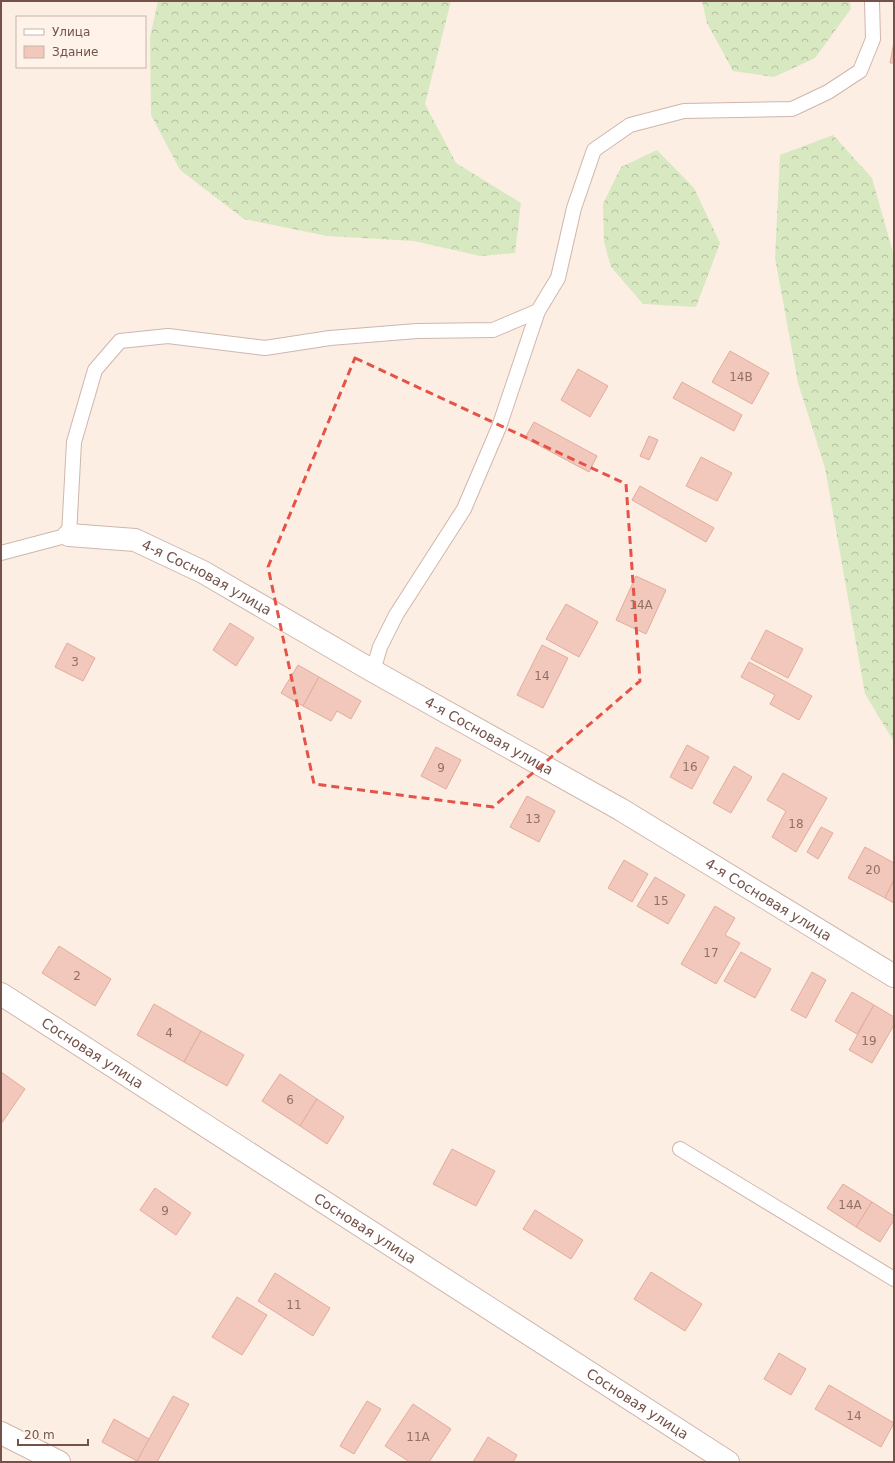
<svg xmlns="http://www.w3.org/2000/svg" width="895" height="1463" font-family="'DejaVu Sans',sans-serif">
<defs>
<pattern id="forest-crowns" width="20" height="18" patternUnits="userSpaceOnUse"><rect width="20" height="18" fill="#d8e9c1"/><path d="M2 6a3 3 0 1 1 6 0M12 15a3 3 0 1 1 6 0" fill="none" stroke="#b4bf9f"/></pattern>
</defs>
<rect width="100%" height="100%" fill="#fceee3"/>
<g fill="url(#forest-crowns)">
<polygon points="158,1 451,1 425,104 456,163 521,203 515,253 480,256 414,241 327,236 244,219 180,170 151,115 150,37"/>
<polygon points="702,1 850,1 851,9 815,58 774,77 733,71 707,23"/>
<polygon points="833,135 872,178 894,256 894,742 865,694 825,468 798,383 775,258 780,155"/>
<polygon points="657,150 694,188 720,243 696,307 643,304 611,267 604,242 603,204 621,167"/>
</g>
<g fill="#f1c8bb" stroke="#e4ab9b">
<polygon points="894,42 894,63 890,63"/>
<polygon points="730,351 769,373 752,404 712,382"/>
<polygon points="578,369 608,386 590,417 561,400"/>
<polygon points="682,382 742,415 734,431 673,398"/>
<polygon points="534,422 597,456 589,472 525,438"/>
<polygon points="649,436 658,440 649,460 640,456"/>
<polygon points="701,457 732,473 717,501 686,486"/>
<polygon points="640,486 714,528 706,542 632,500"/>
<polygon points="636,576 666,590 646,634 616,620"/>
<polygon points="566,604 598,622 579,657 546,639"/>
<polygon points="230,623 254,638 236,666 213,650"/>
<polygon points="766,630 803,649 788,678 751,659"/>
<polygon points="67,643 95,658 83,681 55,667"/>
<polygon points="542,645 568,658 543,708 517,695"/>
<polygon points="749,662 812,696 799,720 770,704 775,695 741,677"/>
<polygon points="298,665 319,677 303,706 281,693"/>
<polygon points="319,677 361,701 351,719 337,711 331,721 303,706"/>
<polygon points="687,745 709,757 692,789 670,777"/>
<polygon points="436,747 461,760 446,789 421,776"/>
<polygon points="734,766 752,777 731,813 713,803"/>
<polygon points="783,773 827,798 796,852 772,837 786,811 767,800"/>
<polygon points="527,796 555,811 539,842 510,827"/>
<polygon points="821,827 833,833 818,859 807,852"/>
<polygon points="865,847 894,863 894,880 885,898 848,878"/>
<polygon points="624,860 648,874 632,902 608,888"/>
<polygon points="655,877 685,895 668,924 637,906"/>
<polygon points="894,880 894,903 885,898"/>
<polygon points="715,906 735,918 725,935 740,943 716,984 681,964"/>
<polygon points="59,946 111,979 95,1006 42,973"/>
<polygon points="741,952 771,969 755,998 724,981"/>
<polygon points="812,972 826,980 806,1018 791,1010"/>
<polygon points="852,992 874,1005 857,1034 835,1021"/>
<polygon points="154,1004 201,1031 184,1062 137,1035"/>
<polygon points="874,1005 894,1017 894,1025 872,1063 849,1050"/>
<polygon points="201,1031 244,1055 227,1086 184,1062"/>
<polygon points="1,1072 25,1089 1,1124"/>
<polygon points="280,1074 317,1099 300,1126 262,1101"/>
<polygon points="317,1099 344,1117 327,1144 300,1126"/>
<polygon points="452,1149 495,1171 476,1206 433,1184"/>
<polygon points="843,1184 872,1202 856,1227 827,1208"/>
<polygon points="155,1188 191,1213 176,1235 140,1210"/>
<polygon points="872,1202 894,1216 894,1220 880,1242 856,1227"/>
<polygon points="535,1210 583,1240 571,1259 523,1229"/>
<polygon points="651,1272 702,1304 685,1331 634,1299"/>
<polygon points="275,1273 330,1308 313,1336 258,1301"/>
<polygon points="237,1297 267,1315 242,1355 212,1337"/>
<polygon points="779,1353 806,1369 791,1395 764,1379"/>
<polygon points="829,1385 894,1423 881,1447 815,1409"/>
<polygon points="173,1396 189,1404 157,1462 136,1462"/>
<polygon points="367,1401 381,1409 354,1454 340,1446"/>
<polygon points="413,1404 451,1429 429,1462 410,1462 385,1446"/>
<polygon points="114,1419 149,1439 137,1461 102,1442"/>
<polygon points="488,1437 517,1455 513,1462 473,1462"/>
</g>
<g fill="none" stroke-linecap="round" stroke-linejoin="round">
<g stroke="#cfb6ac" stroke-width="16">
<g id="service">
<polyline points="1,553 69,535 74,442 95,370 120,341 168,336 265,348 330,338 417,331 493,330 538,311 558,278 574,208 594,150 630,125 684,111 792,109 828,92 860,71 873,39 872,1"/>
<polyline points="373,671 380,647 396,615 464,509 499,427 538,311"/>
<polyline points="680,1149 894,1279"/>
</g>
</g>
<g stroke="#cfb6ac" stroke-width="24">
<g id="minor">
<path id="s1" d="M 69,535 L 135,540 L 203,572 L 373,671 L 620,809 L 894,976"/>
<path id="s2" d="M 1,994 L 728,1462"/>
<polyline points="1,1433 59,1462"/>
</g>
</g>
<use href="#service" stroke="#fff" stroke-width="14"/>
<use href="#minor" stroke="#fff" stroke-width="22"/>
</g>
<path fill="none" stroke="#e55348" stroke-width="3" stroke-dasharray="8 5" stroke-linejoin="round" d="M 355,358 L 626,484 L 640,681 L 493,807 L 314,784 L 268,567 Z"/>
<g text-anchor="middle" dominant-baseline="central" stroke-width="3.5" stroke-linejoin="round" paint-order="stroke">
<g font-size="12" fill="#937066">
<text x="741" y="377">14В</text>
<text x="641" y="605">14А</text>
<text x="75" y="662">3</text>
<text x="542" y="676">14</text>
<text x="690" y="767">16</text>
<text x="441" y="768">9</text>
<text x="533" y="819">13</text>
<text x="796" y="824">18</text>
<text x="873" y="870">20</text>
<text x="661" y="901">15</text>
<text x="711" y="953">17</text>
<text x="77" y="976">2</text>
<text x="169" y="1033">4</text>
<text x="869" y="1041">19</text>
<text x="290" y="1100">6</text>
<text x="850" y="1205">14А</text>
<text x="165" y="1211">9</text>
<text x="294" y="1305">11</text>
<text x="854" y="1416">14</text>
<text x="418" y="1437">11А</text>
</g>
<g font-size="14" fill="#745249" stroke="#fff3e9">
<text stroke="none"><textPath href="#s1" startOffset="147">4-я Сосновая улица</textPath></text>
<text stroke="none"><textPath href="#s1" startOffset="471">4-я Сосновая улица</textPath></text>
<text stroke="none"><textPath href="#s1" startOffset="795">4-я Сосновая улица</textPath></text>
<text stroke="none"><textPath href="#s2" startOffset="109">Сосновая улица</textPath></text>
<text stroke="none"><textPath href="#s2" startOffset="433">Сосновая улица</textPath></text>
<text stroke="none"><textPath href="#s2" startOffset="757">Сосновая улица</textPath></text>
</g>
</g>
<rect width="895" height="1463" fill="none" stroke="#745249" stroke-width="4"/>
<rect x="16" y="16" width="130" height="52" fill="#fff3e9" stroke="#c7b3a9"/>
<rect x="24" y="29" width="20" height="6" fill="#ffffff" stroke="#c7b3a9"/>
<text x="52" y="36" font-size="12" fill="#745249">Улица</text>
<rect x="24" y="46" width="20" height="12" fill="#f1c8bb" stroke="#c7b3a9"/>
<text x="52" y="56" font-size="12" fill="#745249">Здание</text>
<path d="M18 1439v6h70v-6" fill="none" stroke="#745249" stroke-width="2"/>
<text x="24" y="1439" font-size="12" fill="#745249" stroke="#fff3e9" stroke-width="3" paint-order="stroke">20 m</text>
</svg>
